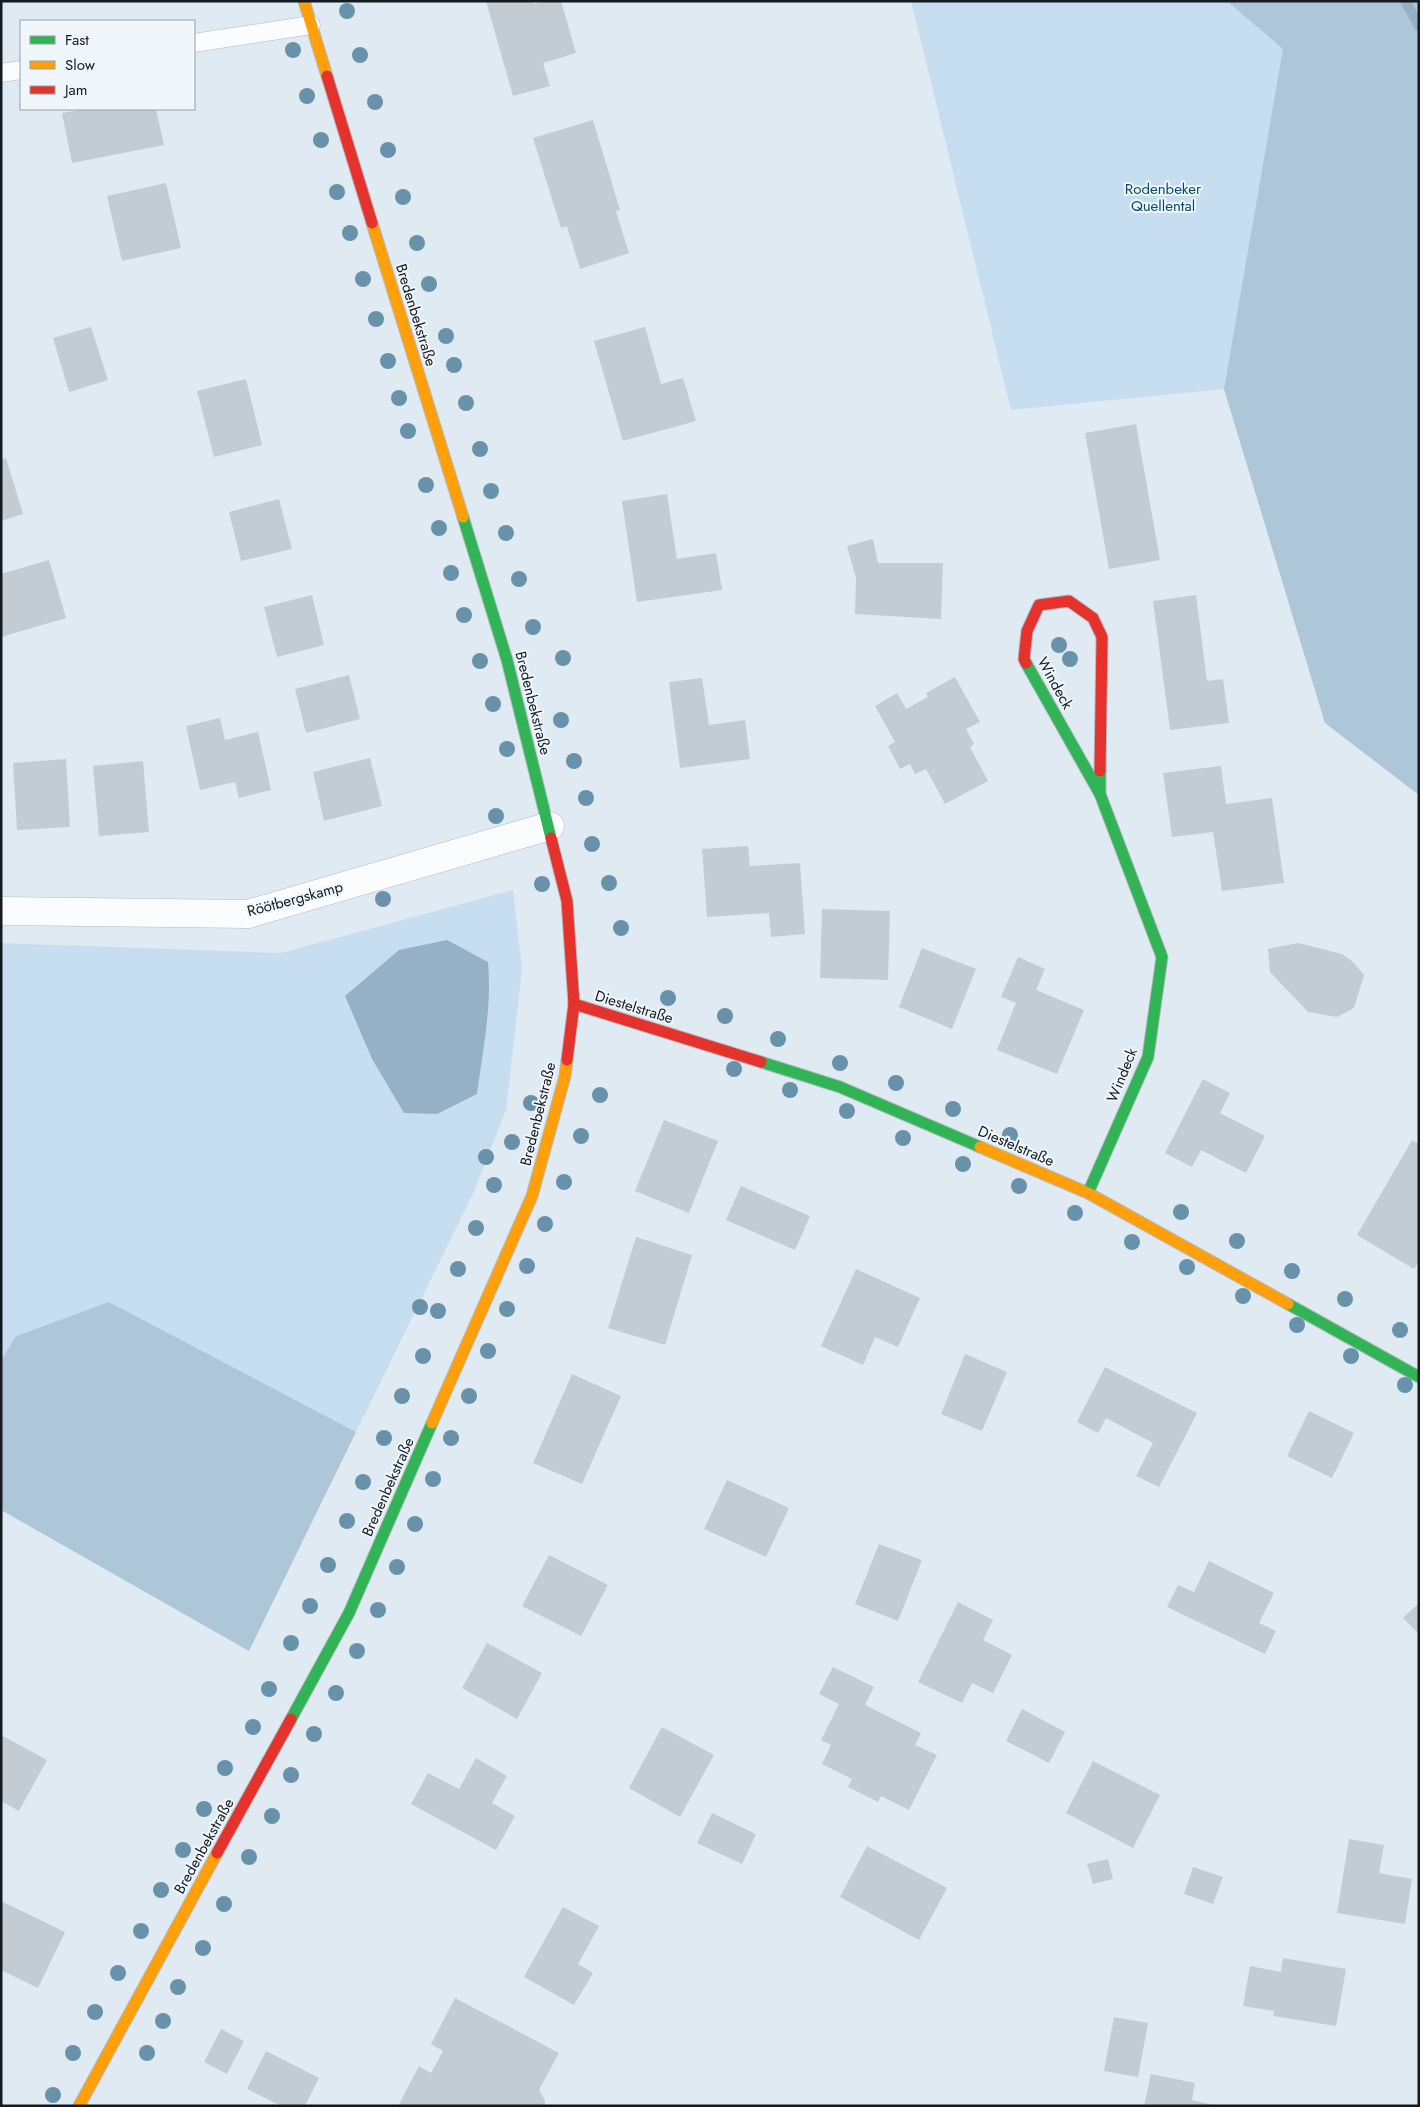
<svg xmlns="http://www.w3.org/2000/svg" width="1420" height="2107" font-family="Jost,sans-serif">
<rect width="100%" height="100%" fill="#e0eaf2"/>
<g fill="#c7def1" fill-rule="evenodd">
<polygon points="911,1 1419,1 1419,795 1325,723 1224,389 1011,410"/>
<path d="M 513,890 L 522,969 L 506,1110 L 472,1196 L 356,1432 L 109,1302 L 16,1336 L 1,1360 L 1,943 L 281,953 ZM 345,996 L 404,1113 L 372,1059 Z"/>
</g>
<g fill="#adc7d9">
<polygon points="1227,1 1419,1 1419,795 1325,723 1224,389 1283,49"/>
<polygon points="109,1302 356,1432 249,1651 1,1510 1,1360 16,1336"/>
</g>
<path fill="#94b1c6" d="M 447,940 L 488,962 C 492,1006 483,1050 477,1094 L 437,1114 L 404,1113 L 372,1059 L 345,996 L 399,950 Z"/>
<g fill="none" stroke-linecap="round" stroke-linejoin="round">
<polyline stroke="#94b1c6" stroke-width="10" points="1405,1 1419,26"/>
</g>
<g fill="#c4ccd3">
<polygon points="486,1 533,1 534,4 544,1 561,1 576,53 543,63 550,86 513,96"/>
<polygon points="86,109 156,109 164,145 72,163 62,113"/>
<polygon points="593,120 620,210 616,211 629,253 580,269 567,226 561,228 533,138"/>
<polygon points="166,183 181,248 122,261 107,196"/>
<polygon points="91,327 108,380 69,392 53,338"/>
<polygon points="645,327 661,384 683,378 696,421 623,441 594,341"/>
<polygon points="246,379 262,445 214,457 197,391"/>
<polygon points="1136,424 1160,560 1109,569 1085,433"/>
<polygon points="6,458 23,514 1,521 1,460"/>
<polygon points="667,494 677,559 716,553 722,590 637,602 622,501"/>
<polygon points="279,499 292,549 241,561 229,512"/>
<polygon points="873,539 878,563 943,563 941,619 855,614 856,578 847,546"/>
<polygon points="49,560 66,618 1,637 1,574"/>
<polygon points="312,595 324,645 277,657 264,607"/>
<polygon points="1196,595 1207,681 1223,679 1229,723 1170,730 1153,601"/>
<polygon points="349,675 360,719 306,733 295,689"/>
<polygon points="955,677 980,722 966,729 974,744 970,747 988,781 945,804 926,769 915,774 910,764 900,769 888,746 895,742 875,706 897,693 906,709 928,697 926,693"/>
<polygon points="702,678 709,725 745,720 750,759 680,768 669,682"/>
<polygon points="220,718 225,740 258,732 271,790 239,798 235,782 200,790 186,726"/>
<polygon points="370,758 382,806 324,821 313,772"/>
<polygon points="66,759 70,827 17,830 13,763"/>
<polygon points="143,761 149,832 99,836 93,766"/>
<polygon points="1221,766 1226,804 1272,798 1284,883 1222,891 1213,832 1172,837 1163,773"/>
<polygon points="748,846 750,866 800,863 805,934 771,937 769,913 707,917 702,849"/>
<polygon points="822,909 890,911 888,980 820,978"/>
<polygon points="1298,943 1342,954 1353,962 1364,975 1354,1008 1337,1017 1308,1012 1270,972 1268,949"/>
<polygon points="922,948 976,969 952,1029 899,1007"/>
<polygon points="1018,957 1045,969 1036,990 1084,1010 1057,1074 997,1050 1016,1003 1001,997"/>
<polygon points="1203,1079 1230,1093 1220,1113 1265,1136 1246,1173 1201,1150 1192,1167 1165,1153"/>
<polygon points="664,1120 718,1141 689,1213 635,1191"/>
<polygon points="1412,1140 1419,1144 1419,1261 1414,1269 1357,1235"/>
<polygon points="741,1186 810,1216 795,1250 726,1220"/>
<polygon points="636,1237 692,1255 665,1345 608,1328"/>
<polygon points="856,1269 920,1298 898,1347 875,1337 863,1365 821,1346"/>
<polygon points="965,1354 1007,1372 982,1431 941,1414"/>
<polygon points="1105,1367 1197,1413 1159,1487 1136,1476 1153,1443 1106,1418 1098,1433 1077,1422"/>
<polygon points="572,1374 621,1396 582,1484 533,1463"/>
<polygon points="1309,1411 1354,1433 1332,1478 1287,1456"/>
<polygon points="727,1480 789,1508 766,1557 704,1529"/>
<polygon points="879,1544 922,1560 898,1621 855,1604"/>
<polygon points="549,1555 608,1585 581,1636 522,1606"/>
<polygon points="1209,1561 1274,1593 1259,1623 1276,1631 1265,1654 1167,1607 1178,1585 1194,1592"/>
<polygon points="958,1602 993,1620 983,1640 1012,1655 993,1693 972,1683 962,1703 918,1682"/>
<polygon points="1419,1603 1419,1634 1403,1618"/>
<polygon points="487,1643 542,1673 517,1719 462,1688"/>
<polygon points="833,1667 874,1687 865,1705 921,1733 915,1745 937,1755 909,1810 881,1796 878,1802 848,1787 852,1779 822,1764 831,1745 821,1740 839,1704 819,1694"/>
<polygon points="1022,1709 1065,1732 1049,1763 1006,1741"/>
<polygon points="662,1727 714,1755 680,1817 629,1788"/>
<polygon points="1,1735 47,1760 19,1811 1,1801"/>
<polygon points="476,1758 507,1776 492,1803 515,1816 496,1850 411,1804 428,1773 459,1789"/>
<polygon points="1093,1761 1160,1795 1133,1848 1066,1813"/>
<polygon points="712,1813 756,1834 742,1864 697,1843"/>
<polygon points="1349,1839 1384,1845 1379,1873 1412,1879 1405,1924 1337,1913"/>
<polygon points="867,1846 947,1888 919,1940 840,1897"/>
<polygon points="1108,1859 1113,1879 1093,1884 1087,1864"/>
<polygon points="1193,1867 1223,1877 1213,1904 1184,1894"/>
<polygon points="1,1901 65,1932 38,1988 1,1970"/>
<polygon points="563,1907 599,1926 578,1964 593,1973 574,2005 524,1977"/>
<polygon points="1283,1958 1346,1969 1336,2026 1273,2016 1274,2011 1243,2006 1250,1966 1281,1972"/>
<polygon points="455,1998 559,2053 539,2090 545,2100 545,2106 398,2106 419,2066 431,2073 443,2051 431,2044"/>
<polygon points="1114,2017 1148,2023 1138,2077 1104,2071"/>
<polygon points="221,2029 244,2041 227,2074 204,2062"/>
<polygon points="266,2051 319,2078 305,2106 281,2106 247,2089"/>
<polygon points="1151,2074 1195,2083 1192,2100 1217,2106 1144,2106"/>
</g>
<g fill="none" stroke-linecap="round" stroke-linejoin="round">
<g stroke="#b3bbc1" stroke-width="19">
<g id="lane">
<polyline points="194,43 311,25"/>
<polyline points="1,73 21,70"/>
</g>
</g>
<g stroke="#b3bbc1" stroke-width="29">
<polyline id="street" points="1,911 248,914 550,826"/>
</g>
<g stroke="#b3bbc1" stroke-width="13">
<g id="fast">
<polyline points="463,517 507,660 551,838"/>
<polyline points="1026,663 1100,794"/>
<polyline points="761,1062 840,1087 980,1147"/>
<polyline points="1088,1193 1148,1057 1162,957 1100,794 1100,771"/>
<polyline points="1288,1304 1419,1377"/>
<polyline points="291,1719 349,1613 432,1423"/>
</g>
</g>
<g stroke="#b3bbc1" stroke-width="13">
<g id="slow">
<polyline points="304,1 327,76"/>
<polyline points="372,223 463,517"/>
<polyline points="980,1147 1088,1193 1288,1304"/>
<polyline points="432,1423 532,1196 565,1076 567,1060"/>
<polyline points="79,2106 217,1853"/>
</g>
</g>
<g stroke="#b3bbc1" stroke-width="13">
<g id="jam">
<polyline points="327,76 372,223"/>
<polyline points="1026,663 1024,659 1027,631 1039,605 1069,601 1093,618 1102,637 1100,771"/>
<polyline points="551,838 567,901 574,1004 567,1060"/>
<polyline points="574,1004 761,1062"/>
<polyline points="217,1853 291,1719"/>
</g>
</g>
<use href="#lane" stroke="#fafcfd" stroke-width="18"/>
<use href="#street" stroke="#fafcfd" stroke-width="28"/>
<use href="#fast" stroke="#30b455" stroke-width="11"/>
<use href="#slow" stroke="#ff9f0a" stroke-width="11"/>
<use href="#jam" stroke="#e5322d" stroke-width="11"/>
</g>
<g fill="#6892aa">
<circle cx="347" cy="11" r="8"/>
<circle cx="293" cy="50" r="8"/>
<circle cx="360" cy="55" r="8"/>
<circle cx="307" cy="96" r="8"/>
<circle cx="375" cy="102" r="8"/>
<circle cx="321" cy="140" r="8"/>
<circle cx="388" cy="150" r="8"/>
<circle cx="337" cy="192" r="8"/>
<circle cx="403" cy="197" r="8"/>
<circle cx="350" cy="233" r="8"/>
<circle cx="417" cy="243" r="8"/>
<circle cx="363" cy="279" r="8"/>
<circle cx="429" cy="284" r="8"/>
<circle cx="376" cy="319" r="8"/>
<circle cx="446" cy="336" r="8"/>
<circle cx="388" cy="361" r="8"/>
<circle cx="454" cy="365" r="8"/>
<circle cx="399" cy="398" r="8"/>
<circle cx="466" cy="403" r="8"/>
<circle cx="408" cy="431" r="8"/>
<circle cx="480" cy="449" r="8"/>
<circle cx="426" cy="485" r="8"/>
<circle cx="491" cy="491" r="8"/>
<circle cx="439" cy="528" r="8"/>
<circle cx="506" cy="533" r="8"/>
<circle cx="451" cy="573" r="8"/>
<circle cx="519" cy="579" r="8"/>
<circle cx="464" cy="615" r="8"/>
<circle cx="533" cy="627" r="8"/>
<circle cx="1059" cy="645" r="8"/>
<circle cx="563" cy="658" r="8"/>
<circle cx="1070" cy="659" r="8"/>
<circle cx="480" cy="661" r="8"/>
<circle cx="493" cy="704" r="8"/>
<circle cx="561" cy="720" r="8"/>
<circle cx="507" cy="749" r="8"/>
<circle cx="574" cy="761" r="8"/>
<circle cx="586" cy="798" r="8"/>
<circle cx="496" cy="816" r="8"/>
<circle cx="592" cy="844" r="8"/>
<circle cx="609" cy="883" r="8"/>
<circle cx="542" cy="884" r="8"/>
<circle cx="383" cy="899" r="8"/>
<circle cx="621" cy="928" r="8"/>
<circle cx="668" cy="998" r="8"/>
<circle cx="725" cy="1016" r="8"/>
<circle cx="778" cy="1039" r="8"/>
<circle cx="840" cy="1063" r="8"/>
<circle cx="734" cy="1069" r="8"/>
<circle cx="896" cy="1083" r="8"/>
<circle cx="790" cy="1090" r="8"/>
<circle cx="600" cy="1095" r="8"/>
<circle cx="531" cy="1103" r="8"/>
<circle cx="953" cy="1109" r="8"/>
<circle cx="847" cy="1111" r="8"/>
<circle cx="1010" cy="1135" r="8"/>
<circle cx="581" cy="1136" r="8"/>
<circle cx="903" cy="1138" r="8"/>
<circle cx="512" cy="1142" r="8"/>
<circle cx="486" cy="1157" r="8"/>
<circle cx="963" cy="1164" r="8"/>
<circle cx="564" cy="1182" r="8"/>
<circle cx="494" cy="1185" r="8"/>
<circle cx="1019" cy="1186" r="8"/>
<circle cx="1181" cy="1212" r="8"/>
<circle cx="1075" cy="1213" r="8"/>
<circle cx="545" cy="1224" r="8"/>
<circle cx="476" cy="1228" r="8"/>
<circle cx="1237" cy="1241" r="8"/>
<circle cx="1132" cy="1242" r="8"/>
<circle cx="527" cy="1266" r="8"/>
<circle cx="1187" cy="1267" r="8"/>
<circle cx="458" cy="1269" r="8"/>
<circle cx="1292" cy="1271" r="8"/>
<circle cx="1243" cy="1296" r="8"/>
<circle cx="1345" cy="1299" r="8"/>
<circle cx="420" cy="1307" r="8"/>
<circle cx="507" cy="1309" r="8"/>
<circle cx="438" cy="1311" r="8"/>
<circle cx="1297" cy="1325" r="8"/>
<circle cx="1400" cy="1330" r="8"/>
<circle cx="488" cy="1351" r="8"/>
<circle cx="423" cy="1356" r="8"/>
<circle cx="1351" cy="1356" r="8"/>
<circle cx="1405" cy="1385" r="8"/>
<circle cx="402" cy="1396" r="8"/>
<circle cx="469" cy="1396" r="8"/>
<circle cx="384" cy="1438" r="8"/>
<circle cx="451" cy="1438" r="8"/>
<circle cx="433" cy="1479" r="8"/>
<circle cx="363" cy="1482" r="8"/>
<circle cx="347" cy="1521" r="8"/>
<circle cx="415" cy="1524" r="8"/>
<circle cx="328" cy="1565" r="8"/>
<circle cx="397" cy="1567" r="8"/>
<circle cx="310" cy="1606" r="8"/>
<circle cx="378" cy="1610" r="8"/>
<circle cx="291" cy="1643" r="8"/>
<circle cx="357" cy="1651" r="8"/>
<circle cx="269" cy="1689" r="8"/>
<circle cx="336" cy="1693" r="8"/>
<circle cx="253" cy="1727" r="8"/>
<circle cx="314" cy="1734" r="8"/>
<circle cx="225" cy="1768" r="8"/>
<circle cx="291" cy="1775" r="8"/>
<circle cx="204" cy="1809" r="8"/>
<circle cx="272" cy="1816" r="8"/>
<circle cx="183" cy="1850" r="8"/>
<circle cx="249" cy="1857" r="8"/>
<circle cx="161" cy="1890" r="8"/>
<circle cx="224" cy="1904" r="8"/>
<circle cx="141" cy="1931" r="8"/>
<circle cx="203" cy="1948" r="8"/>
<circle cx="118" cy="1973" r="8"/>
<circle cx="178" cy="1987" r="8"/>
<circle cx="95" cy="2012" r="8"/>
<circle cx="163" cy="2021" r="8"/>
<circle cx="73" cy="2053" r="8"/>
<circle cx="147" cy="2053" r="8"/>
<circle cx="53" cy="2095" r="8"/>
</g>
<g text-anchor="middle" dominant-baseline="central" stroke-width="4" stroke-linejoin="round" paint-order="stroke">
<g font-size="15" fill="#054a6f" stroke="#eff7fd">
<text x="1163" y="189">Rodenbeker<tspan x="1163" dy="17">Quellental</tspan></text>
</g>
<g font-size="15" fill="#141b20" stroke="#eff7fd">
<text transform="translate(416 315) rotate(73)">Bredenbekstraße</text>
<text transform="translate(1055 683) rotate(61)">Windeck</text>
<text transform="translate(533 703) rotate(76)">Bredenbekstraße</text>
<text transform="translate(295 899) rotate(-15)">Röötbergskamp</text>
<text transform="translate(634 1007) rotate(17)">Diestelstraße</text>
<text transform="translate(1122 1075) rotate(-68)">Windeck</text>
<text transform="translate(538 1114) rotate(-76)">Bredenbekstraße</text>
<text transform="translate(1016 1146) rotate(23)">Diestelstraße</text>
<text transform="translate(388 1487) rotate(-66)">Bredenbekstraße</text>
<text transform="translate(204 1846) rotate(-61)">Bredenbekstraße</text>
</g>
</g>
<rect width="1420" height="2107" fill="none" stroke="#141b20" stroke-width="5"/>
<rect x="20" y="20" width="175" height="90" fill="#eff7fd" stroke="#979fa5"/>
<rect x="30" y="36" width="25" height="8" fill="#30b455" stroke="#979fa5"/>
<text x="65" y="45" font-size="15" fill="#141b20">Fast</text>
<rect x="30" y="61" width="25" height="8" fill="#ff9f0a" stroke="#979fa5"/>
<text x="65" y="70" font-size="15" fill="#141b20">Slow</text>
<rect x="30" y="86" width="25" height="8" fill="#e5322d" stroke="#979fa5"/>
<text x="65" y="95" font-size="15" fill="#141b20">Jam</text>
</svg>
